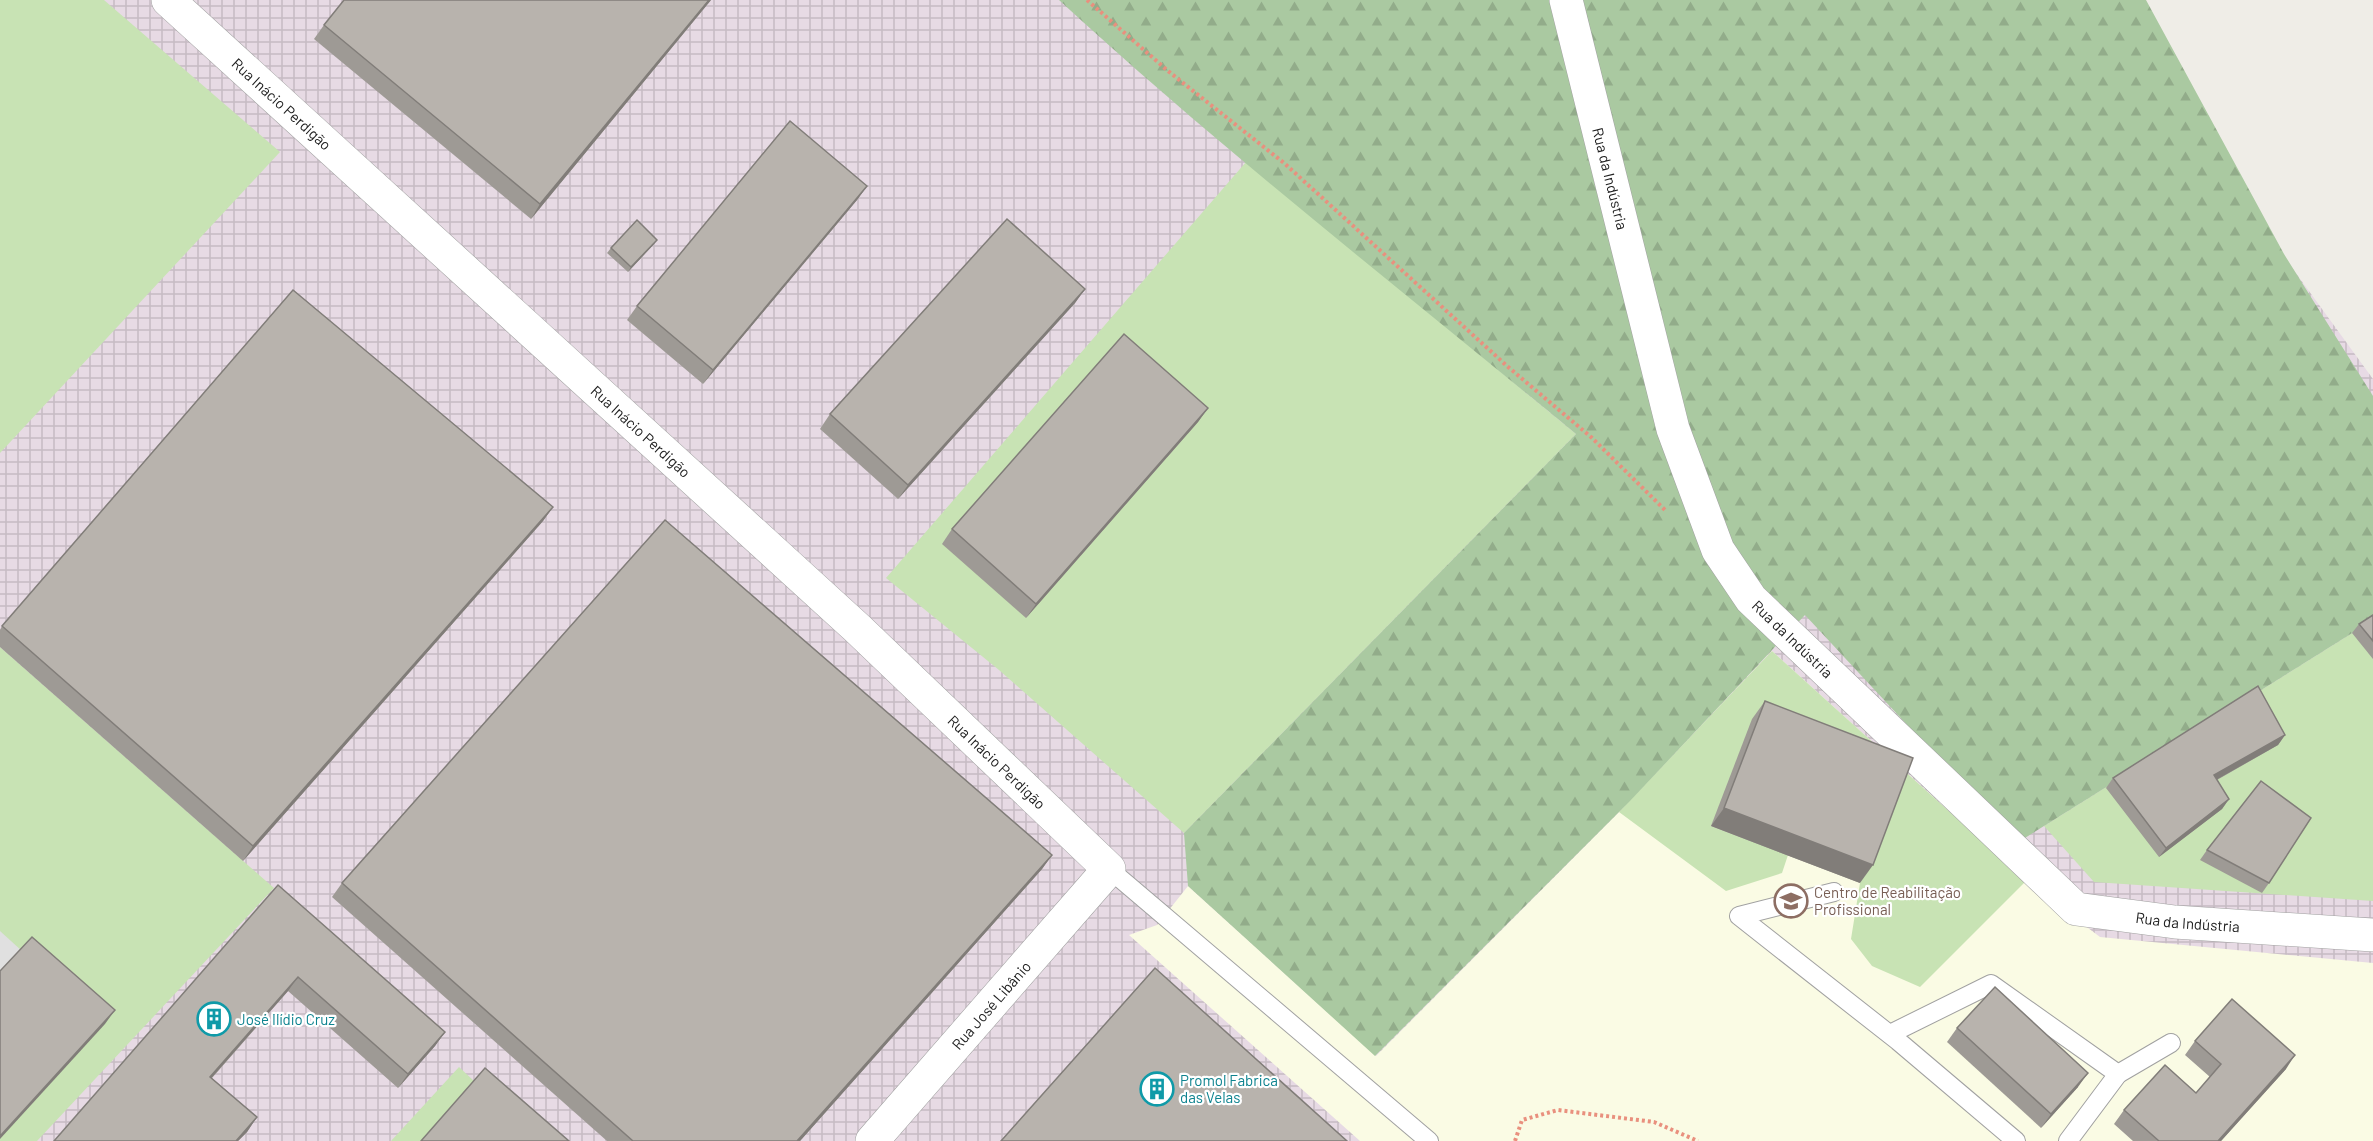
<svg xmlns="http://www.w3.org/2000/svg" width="2373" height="1141" font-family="Barlow,sans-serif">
<defs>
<pattern id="industrial-grid" width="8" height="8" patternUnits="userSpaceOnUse" patternTransform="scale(1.5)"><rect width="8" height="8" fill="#e7dae4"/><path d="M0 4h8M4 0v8" fill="none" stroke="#c6bbc3"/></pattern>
<pattern id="forest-firs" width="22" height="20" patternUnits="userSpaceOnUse" patternTransform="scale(1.5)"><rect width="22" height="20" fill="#aac9a1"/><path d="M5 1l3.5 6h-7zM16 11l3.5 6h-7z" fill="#92ac8a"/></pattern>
</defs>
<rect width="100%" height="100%" fill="#efede7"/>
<polygon fill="url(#industrial-grid)" points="0,0 2128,0 2279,250 2373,379 2373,1141 0,1141"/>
<polygon fill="#fafbe4" points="1772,651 2026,881 2100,937 2373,963 2373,1141 1360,1141 1129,935 1157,925 1188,886 1376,1056 1630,801"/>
<g fill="#c8e3b4">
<polygon points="0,0 104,0 280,152 0,453"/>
<polygon points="1246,162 1576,434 1184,833 999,670 886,578"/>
<polygon points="2373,620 2373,901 2094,882 2044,826"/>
<polygon points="0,647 274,888 37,1141 0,1141"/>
<polygon points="1772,651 2026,881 1920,987 1872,966 1851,939 1860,883 1901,776 1711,826 1788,855 1782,873 1726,891 1619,812"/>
<polygon points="459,1067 475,1082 423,1141 391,1141"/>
</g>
<path fill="url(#forest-firs)" d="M 1059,0 L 1549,0 L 1553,15 L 1577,0 L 2146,0 L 2284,254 L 2373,396 L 2373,620 L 2017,843 L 1805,615 L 1630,801 L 1375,1056 L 1188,886 L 1184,833 L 1576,434 C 1403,291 1224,152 1059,0 Z"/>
<polygon fill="#e0e0e0" points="0,931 22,951 0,974"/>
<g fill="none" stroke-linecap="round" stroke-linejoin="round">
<g stroke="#a1a1a1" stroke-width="20">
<g id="service">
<polyline points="1109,869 1429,1141"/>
<polyline points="1834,892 1739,916 1898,1041 2016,1141"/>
<polyline points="1890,1034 1991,984 2118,1074 2068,1141"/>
<polyline points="2118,1074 2171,1043"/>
</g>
</g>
<g stroke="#a1a1a1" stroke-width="34">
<g id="minor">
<path id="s1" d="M 168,0 L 857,628 L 1109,869 L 872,1141"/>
<path id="s2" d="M 1566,0 L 1673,429 L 1718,550 L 1751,599 L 2076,909 L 2175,922 L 2373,935"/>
</g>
</g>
<g stroke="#e9907e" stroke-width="4" stroke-dasharray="3 3" stroke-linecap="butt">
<polyline points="1087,0 1168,71 1284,163 1507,366 1591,437 1665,510"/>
<polyline points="1515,1141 1522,1120 1558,1110 1654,1122 1698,1141"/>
</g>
<use href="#service" stroke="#fff" stroke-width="18"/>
<use href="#minor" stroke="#fff" stroke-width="33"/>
</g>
<g fill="#9e9a95">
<polygon points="711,0 531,219 314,39 324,25"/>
<polygon points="867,186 857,200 703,384 627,320 637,306"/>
<polygon points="657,240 653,245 628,272 607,253 611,248"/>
<polygon points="1085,289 1075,303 898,499 820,429 830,414"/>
<polygon points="1208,408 1198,422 1026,618 942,544 952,529"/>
<polygon points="553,507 543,521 243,861 0,647 0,630 2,626"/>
<polygon points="2373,615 2373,659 2352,633 2359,624"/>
<polygon points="1765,701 1860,883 1711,826 1752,719"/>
<polygon points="2285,735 2278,745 2217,780 2229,799 2222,809 2159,857 2106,788 2113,778"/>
<polygon points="2207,850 2269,883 2262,893 2200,860"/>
<polygon points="1052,855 1042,869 800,1141 607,1141 332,897 342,883"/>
<polygon points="278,885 445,1032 435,1046 398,1088 288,991 212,1078 257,1117 247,1132 238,1141 54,1141"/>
<polygon points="1957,1028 2078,1087 2041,1128 1947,1042"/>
<polygon points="2195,1041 2286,1069 2221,1141 2133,1141 2114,1124 2124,1110 2196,1093 2210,1077 2185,1055"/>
</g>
<g fill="#817d79">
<polygon points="709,0 711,0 531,219 540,204"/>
<polygon points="867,186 857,200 703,384 713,370"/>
<polygon points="657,240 653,245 628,272 631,267"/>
<polygon points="1085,289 1075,303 898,499 908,485"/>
<polygon points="1208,408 1198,422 1026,618 1036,604"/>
<polygon points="553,507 543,521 243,861 253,846"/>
<polygon points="2285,735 2278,745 2207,785 2214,775"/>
<polygon points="2229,799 2222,809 2159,857 2166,848"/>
<polygon points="1724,808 1873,865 1860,883 1711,826"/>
<polygon points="1052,855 1042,869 800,1141 797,1141"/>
<polygon points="298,977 288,991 200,1091 210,1077"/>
<polygon points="115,1010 105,1024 0,1139 0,1136"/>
<polygon points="445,1032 435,1046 398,1088 408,1074"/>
<polygon points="2295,1055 2286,1069 2221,1141 2218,1141"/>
<polygon points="2088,1073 2078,1087 2041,1128 2051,1114"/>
<polygon points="257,1117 247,1132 238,1141 236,1141"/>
</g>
<g fill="#b8b3ad" stroke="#817d79" stroke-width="1.5">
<polygon points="344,0 709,0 540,204 324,25"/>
<polygon points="790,121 867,186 713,370 637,306"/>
<polygon points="1007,219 1085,289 908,485 830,414"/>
<polygon points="637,220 657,240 631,267 611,248"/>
<polygon points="293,290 553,507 253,846 2,626"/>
<polygon points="1124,334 1208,408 1036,604 952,529"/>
<polygon points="665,520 1052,855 797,1141 633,1141 342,883"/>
<polygon points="2373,615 2373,641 2359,624"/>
<polygon points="2258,686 2285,735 2214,775 2229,799 2166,848 2113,778"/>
<polygon points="1765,701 1913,758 1873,865 1724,808"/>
<polygon points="2261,781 2311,818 2269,883 2207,850"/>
<polygon points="278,885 445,1032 408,1074 298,977 210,1077 257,1117 236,1141 54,1141"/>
<polygon points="32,937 115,1010 0,1136 0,971"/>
<polygon points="1155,968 1347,1141 1001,1141"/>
<polygon points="1995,987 2088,1073 2051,1114 1957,1028"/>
<polygon points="2232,999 2295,1055 2218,1141 2159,1141 2124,1110 2165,1065 2196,1093 2221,1064 2195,1041"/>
<polygon points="485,1068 569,1141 421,1141"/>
</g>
<defs>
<g id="school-ring" transform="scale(1.725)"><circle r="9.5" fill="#fff" stroke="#8d6e63" stroke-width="1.5"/><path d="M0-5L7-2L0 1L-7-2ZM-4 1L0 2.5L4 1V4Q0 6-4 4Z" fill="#8d6e63"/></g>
<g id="building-ring" transform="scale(1.725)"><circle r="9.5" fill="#fff" stroke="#0f9aa8" stroke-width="1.5"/><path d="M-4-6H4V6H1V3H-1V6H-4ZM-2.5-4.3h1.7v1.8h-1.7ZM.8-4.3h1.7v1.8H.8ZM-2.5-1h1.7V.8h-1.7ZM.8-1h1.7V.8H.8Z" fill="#0f9aa8"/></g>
</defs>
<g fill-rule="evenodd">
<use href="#school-ring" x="1791" y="901"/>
<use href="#building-ring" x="214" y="1019"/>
<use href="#building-ring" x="1157" y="1089"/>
</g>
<g text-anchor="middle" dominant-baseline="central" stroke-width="4.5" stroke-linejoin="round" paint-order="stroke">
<g font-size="15" fill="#202020" stroke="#fff">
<text stroke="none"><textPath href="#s1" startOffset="154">Rua Inácio Perdigão</textPath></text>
<text stroke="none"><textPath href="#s2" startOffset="184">Rua da Indústria</textPath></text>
<text stroke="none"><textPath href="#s1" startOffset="640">Rua Inácio Perdigão</textPath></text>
<text stroke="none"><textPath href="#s2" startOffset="688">Rua da Indústria</textPath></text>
<text stroke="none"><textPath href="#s1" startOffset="1126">Rua Inácio Perdigão</textPath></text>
<text stroke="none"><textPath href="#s2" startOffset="1192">Rua da Indústria</textPath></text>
<text transform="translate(991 1005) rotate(-49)">Rua José Libânio</text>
</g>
<g font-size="15" fill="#785e54" stroke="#fff" text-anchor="start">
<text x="1814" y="892">Centro de Reabilitação<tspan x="1814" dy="17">Profissional</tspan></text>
</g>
<g font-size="15" fill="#0d838f" stroke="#fff" text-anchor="start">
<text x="237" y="1019">José Ilídio Cruz</text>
<text x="1180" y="1080">Promol Fabrica<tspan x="1180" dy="17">das Velas</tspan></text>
</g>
</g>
</svg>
